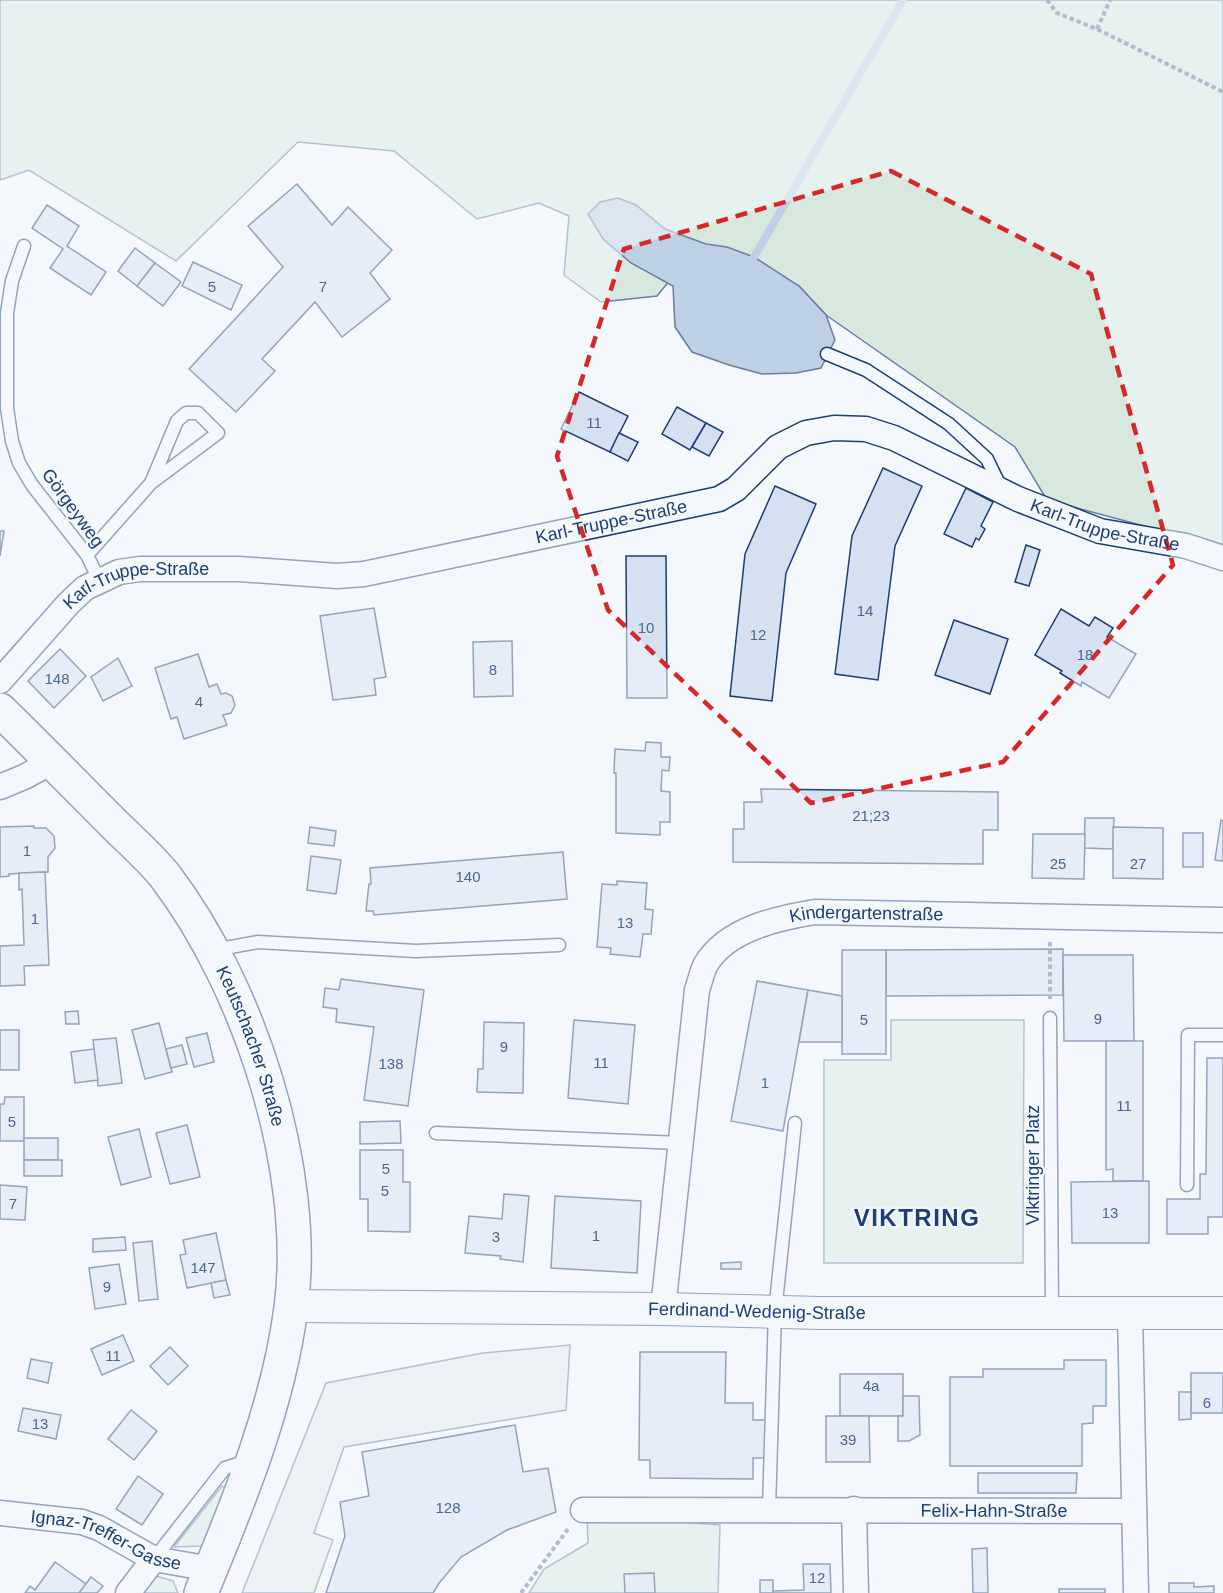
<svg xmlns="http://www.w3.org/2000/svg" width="1223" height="1593" font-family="Arial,sans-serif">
<rect width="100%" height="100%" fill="#f4f7fb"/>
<g fill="#d7e8df" stroke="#687fa3" stroke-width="1.5">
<polygon points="0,0 1223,0 1223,547 1047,500 1015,447 826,315 799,286 691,254 657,296 601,302 564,275 569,216 539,203 477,219 394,151 298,142 176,261 29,170 0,180"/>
<polygon points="891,1020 1024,1020 1023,1263 824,1263 824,1060 891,1060"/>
<polygon points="222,1486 225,1488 202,1546 174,1547"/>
<polygon points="587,1515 720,1525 718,1593 529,1593 544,1569 588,1543"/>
<polygon points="156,1576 173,1581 178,1593 144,1593"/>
</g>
<polygon fill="#e3e8f0" stroke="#687fa3" stroke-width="1.5" points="570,1345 566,1410 344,1447 314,1533 333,1540 314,1593 242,1593 326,1383 483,1353"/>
<polygon fill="#bed0e5" stroke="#687fa3" stroke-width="1.5" points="618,198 636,205 665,229 706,244 727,247 754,257 799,286 826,315 835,340 821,368 796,373 762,374 729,365 692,352 675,327 673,286 631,263 603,239 588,214 600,202"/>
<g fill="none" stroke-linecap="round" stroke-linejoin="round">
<polyline stroke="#bed0e5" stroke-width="8" points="754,257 903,0"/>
</g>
<g fill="#d5e0f0" stroke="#1d3f73" stroke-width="1.5">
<polygon points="297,184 332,225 348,207 392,250 370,273 390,299 342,337 315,302 262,359 275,371 236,412 189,369 283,267 248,226"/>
<polygon points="47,205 79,226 67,246 106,272 91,295 50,268 63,249 32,228"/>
<polygon points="135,248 155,263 137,286 118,271"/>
<polygon points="193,262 242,285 231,310 182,286"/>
<polygon points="155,263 181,282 163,306 137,286"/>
<polygon points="579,392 628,416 610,452 561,429"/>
<polygon points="677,407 706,423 690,450 662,434"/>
<polygon points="706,423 723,432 709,456 692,447"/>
<polygon points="619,433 638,442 628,461 610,452"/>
<polygon points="883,468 922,486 895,546 878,680 835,674 852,536"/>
<polygon points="775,486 816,504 786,573 772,701 730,696 745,554"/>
<polygon points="966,488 993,502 981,526 985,529 979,540 976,538 972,547 944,534"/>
<polygon points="0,531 4,531 0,556"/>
<polygon points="1026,545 1040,550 1029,586 1015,582"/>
<polygon points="626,556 666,556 667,698 627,698"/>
<polygon points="374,608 386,677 374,679 376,695 333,700 320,616"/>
<polygon points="1061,609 1089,626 1095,617 1113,628 1107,637 1136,654 1109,698 1082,682 1081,686 1060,673 1062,671 1035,655"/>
<polygon points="954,620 1008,639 990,694 935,675"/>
<polygon points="512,641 513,696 474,697 473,642"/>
<polygon points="60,649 86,676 54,708 28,681"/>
<polygon points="198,654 209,687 217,684 221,694 226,693 232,696 235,705 231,713 223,715 227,725 184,739 177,717 171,719 155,668"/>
<polygon points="118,658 132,686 103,701 91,677"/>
<polygon points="646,742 661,743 661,757 670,757 669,771 662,770 661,791 670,792 670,822 660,822 660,835 616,833 616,773 614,773 615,749 645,751"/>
<polygon points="761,789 998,792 998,830 983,830 983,864 733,862 733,829 744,829 744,802 762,802"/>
<polygon points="1085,818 1114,818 1113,849 1084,848"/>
<polygon points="1221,820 1223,821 1223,861 1215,860"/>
<polygon points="34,826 34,828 46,828 54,836 55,848 48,857 48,872 9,874 9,876 0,877 0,827"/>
<polygon points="310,827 336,831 334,846 308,843"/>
<polygon points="1113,827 1163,828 1163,879 1113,878"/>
<rect x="1183" y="833" width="20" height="34"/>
<polygon points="1033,834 1085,834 1084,879 1032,878"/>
<polygon points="563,852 567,899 374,915 373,911 366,911 369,884 371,884 370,868"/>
<polygon points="311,856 341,860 336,894 307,890"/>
<polygon points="45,872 49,965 24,966 25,985 0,986 0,946 24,945 22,889 19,890 19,873"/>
<polygon points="617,881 647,883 645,909 653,910 651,934 643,934 640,957 610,954 611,948 597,947 602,884 617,885"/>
<polygon points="1063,949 1063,995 886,996 886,950"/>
<rect x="842" y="950" width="44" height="104"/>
<polygon points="1063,955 1133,955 1134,1041 1064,1041"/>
<polygon points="341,979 424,990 408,1106 364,1100 374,1027 336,1022 337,1009 323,1007 325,988 339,990"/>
<polygon points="757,981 808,990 783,1131 731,1121"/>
<polygon points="808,990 842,996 842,1042 799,1042"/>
<polygon points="78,1011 79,1024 66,1024 65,1012"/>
<polygon points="574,1020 635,1025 628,1104 568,1098"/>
<polygon points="484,1022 524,1023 523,1093 477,1092 478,1069 483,1069"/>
<polygon points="159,1023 172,1072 145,1079 132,1030"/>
<rect x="0" y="1030" width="19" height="40"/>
<polygon points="207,1033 214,1062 194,1067 186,1038"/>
<polygon points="116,1038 122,1083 98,1086 93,1040"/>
<polygon points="1106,1041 1143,1041 1143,1181 1113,1181 1113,1169 1106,1170"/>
<polygon points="182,1045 187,1064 171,1068 166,1049"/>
<polygon points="94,1049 98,1080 75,1083 71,1052"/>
<polygon points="1207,1058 1223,1058 1223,1217 1208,1217 1208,1234 1167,1234 1167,1199 1200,1199 1200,1174 1206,1174"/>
<polygon points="5,1097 24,1097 24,1141 0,1141 0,1104 4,1104"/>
<polygon points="400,1121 401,1143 360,1144 360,1122"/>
<polygon points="187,1125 200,1177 170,1184 156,1133"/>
<polygon points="139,1129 151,1177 121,1185 108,1137"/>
<rect x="24" y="1138" width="34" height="22"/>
<polygon points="360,1150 403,1150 403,1182 410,1182 410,1232 368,1231 368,1199 360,1199"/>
<rect x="24" y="1160" width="38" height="16"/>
<polygon points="1149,1181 1149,1243 1072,1243 1071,1182"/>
<polygon points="0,1185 27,1187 25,1220 0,1219"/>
<polygon points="504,1194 529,1196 523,1262 500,1259 501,1256 465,1253 469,1216 502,1219"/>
<polygon points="555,1196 641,1201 637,1273 551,1268"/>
<polygon points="216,1233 226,1280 187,1288 180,1255 186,1254 183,1240"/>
<polygon points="125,1237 126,1250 93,1252 93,1239"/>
<polygon points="152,1241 158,1299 139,1301 133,1243"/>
<polygon points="741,1262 741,1269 721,1269 721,1263"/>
<polygon points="119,1264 126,1304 95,1309 89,1268"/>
<polygon points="226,1280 230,1295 214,1298 211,1283"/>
<polygon points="123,1335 134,1361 102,1375 91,1349"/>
<polygon points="170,1347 188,1366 168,1385 150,1366"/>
<polygon points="640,1352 726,1352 725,1403 753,1403 753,1420 768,1420 767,1458 753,1458 753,1479 650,1478 650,1460 639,1460"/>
<polygon points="31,1359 52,1363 48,1383 27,1378"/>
<polygon points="1064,1360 1106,1360 1106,1406 1093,1406 1093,1423 1082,1424 1082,1466 950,1466 950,1377 983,1377 983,1369 1064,1369"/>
<rect x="1191" y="1373" width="32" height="40"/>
<rect x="840" y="1374" width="63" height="42"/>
<polygon points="1179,1392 1191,1392 1191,1419 1179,1420"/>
<polygon points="903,1396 919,1396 920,1435 909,1441 898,1441 898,1416 903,1416"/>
<polygon points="23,1408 61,1415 56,1439 18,1431"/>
<polygon points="131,1410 157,1431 134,1460 108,1439"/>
<polygon points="826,1416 869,1416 870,1462 826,1462"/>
<polygon points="515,1425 523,1472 548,1468 556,1512 507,1530 461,1557 440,1582 433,1593 326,1593 345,1536 340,1502 369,1496 362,1452"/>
<polygon points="978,1473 1077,1473 1076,1493 978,1493"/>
<polygon points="138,1476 163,1494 142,1525 116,1509"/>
<polygon points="987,1548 988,1593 973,1593 972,1549"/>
<polygon points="55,1562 86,1584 79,1593 25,1593 30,1586 35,1590"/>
<polygon points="803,1564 830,1564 831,1593 773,1593 773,1591 804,1590"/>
<polygon points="654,1573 655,1593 625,1593 624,1574"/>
<polygon points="91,1577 103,1586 97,1593 79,1593"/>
<rect x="760" y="1580" width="13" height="13"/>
<polygon points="1169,1583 1194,1583 1194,1587 1214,1586 1214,1593 1169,1593"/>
<rect x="1059" y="1589" width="46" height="4"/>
</g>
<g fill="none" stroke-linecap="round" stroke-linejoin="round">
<g stroke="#1d3f73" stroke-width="15">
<g id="service">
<polyline points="24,246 12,281 7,313 7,408 12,441 19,463 32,485 87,555 99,580"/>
<polyline points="827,354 866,370 949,424 987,459 1001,488"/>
<polyline points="87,555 151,483 218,433 198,413 186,413 177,421 151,483"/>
<polyline points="214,950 258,942 416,951 559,945"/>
<polyline points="1050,1018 1052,1312"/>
<polyline points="436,1133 680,1143"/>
<polyline points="1187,1185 1188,1035 1223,1035"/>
<polyline points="769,1509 775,1312 795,1123"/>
<polyline points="154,1559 225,1468 248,1461"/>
</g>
</g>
<g stroke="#1d3f73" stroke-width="27">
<g id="minor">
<path id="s1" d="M 0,681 L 69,603 L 85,588 L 119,572 L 140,569 L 239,569 L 337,576 L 364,574 L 719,499 L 736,489 L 778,447 L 806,433 L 834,428 L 866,429 L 894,438 L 1018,499 L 1100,531 L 1186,546 L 1223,558"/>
<polyline points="0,787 24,777 52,762"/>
<path id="s2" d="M 663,1309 L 697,990 C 700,982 702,971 706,964 C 727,929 778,918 815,912 L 1223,920"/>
<polyline points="1130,1312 1136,1593"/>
<polyline points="854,1509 856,1593"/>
<path id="s3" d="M 583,1510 L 1134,1511"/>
<path id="s4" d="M 0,1513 L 82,1522 L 99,1528 L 154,1559 L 211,1569"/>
<polyline points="128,1593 154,1559"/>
</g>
</g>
<g stroke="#1d3f73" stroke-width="34">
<g id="tertiary">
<path id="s5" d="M 291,1306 L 663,1309 L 820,1313 L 1223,1313"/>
</g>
</g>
<g stroke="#1d3f73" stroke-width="36">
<g id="secondary">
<path id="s6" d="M 0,710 C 38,747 75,785 113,823 C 130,840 150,857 165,876 C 249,986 309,1169 291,1308 C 278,1407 239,1501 201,1593"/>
</g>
</g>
<g stroke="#5e769c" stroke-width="4" stroke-dasharray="4.5 3" stroke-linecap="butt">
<polyline points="1047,0 1057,13 1097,29 1223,92"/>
<polyline points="1097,29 1110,0"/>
<polyline points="1050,999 1050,940"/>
<polyline points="521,1593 568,1529"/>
</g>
<use href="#service" stroke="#f4f7fb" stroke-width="12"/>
<use href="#minor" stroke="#f4f7fb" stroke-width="24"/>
<use href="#tertiary" stroke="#f4f7fb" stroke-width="32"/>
<use href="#secondary" stroke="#f4f7fb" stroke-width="33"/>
</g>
<path d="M0 0H1223V1593H0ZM 891,171 L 1091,274 L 1173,565 L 1003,762 L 811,803 L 608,610 L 557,456 L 624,249 Z" fill="#f4f7fb" fill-opacity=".55" fill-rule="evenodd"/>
<path fill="none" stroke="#d62828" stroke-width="4.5" stroke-dasharray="12 8" stroke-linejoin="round" d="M 891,171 L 1091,274 L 1173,565 L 1003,762 L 811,803 L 608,610 L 557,456 L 624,249 Z"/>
<g text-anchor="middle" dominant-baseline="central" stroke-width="4.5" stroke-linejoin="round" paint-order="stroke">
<g font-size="15" fill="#4b6792">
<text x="212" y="286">5</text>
<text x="323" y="286">7</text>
<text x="594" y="422">11</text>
<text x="865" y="610">14</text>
<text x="646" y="627">10</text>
<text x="758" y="634">12</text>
<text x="1085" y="654">18</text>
<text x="493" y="669">8</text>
<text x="57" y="678">148</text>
<text x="199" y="701">4</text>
<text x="871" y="815">21;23</text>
<text x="27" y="850">1</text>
<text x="1058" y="863">25</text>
<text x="1138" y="863">27</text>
<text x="468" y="876">140</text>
<text x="35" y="918">1</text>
<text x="625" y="922">13</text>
<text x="1098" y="1018">9</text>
<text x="864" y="1019">5</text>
<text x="504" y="1046">9</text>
<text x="601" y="1062">11</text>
<text x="391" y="1063">138</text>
<text x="765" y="1082">1</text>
<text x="1124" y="1105">11</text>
<text x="12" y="1121">5</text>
<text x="386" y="1168">5</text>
<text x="385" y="1190">5</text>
<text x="13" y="1203">7</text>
<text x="1110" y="1212">13</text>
<text x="596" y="1235">1</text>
<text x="496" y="1236">3</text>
<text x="203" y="1267">147</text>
<text x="107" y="1286">9</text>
<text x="113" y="1355">11</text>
<text x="871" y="1385">4a</text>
<text x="1207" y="1402">6</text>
<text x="40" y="1423">13</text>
<text x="848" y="1439">39</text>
<text x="448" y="1507">128</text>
<text x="817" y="1577">12</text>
</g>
<g font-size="18" fill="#1d3f73" stroke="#f4f7fb">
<text transform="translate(73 508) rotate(54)">Görgeyweg</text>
<text stroke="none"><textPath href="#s1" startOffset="662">Karl-Truppe-Straße</textPath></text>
<text stroke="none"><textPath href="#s1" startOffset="1202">Karl-Truppe-Straße</textPath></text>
<text stroke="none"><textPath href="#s1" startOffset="177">Karl-Truppe-Straße</textPath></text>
<text stroke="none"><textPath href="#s2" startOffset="524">Kindergartenstraße</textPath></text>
<text stroke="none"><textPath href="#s6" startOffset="426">Keutschacher Straße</textPath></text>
<text transform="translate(1033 1165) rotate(-90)">Viktringer Platz</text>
<text stroke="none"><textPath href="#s5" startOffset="466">Ferdinand-Wedenig-Straße</textPath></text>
<text stroke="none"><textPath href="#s3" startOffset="411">Felix-Hahn-Straße</textPath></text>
<text stroke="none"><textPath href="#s4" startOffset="111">Ignaz-Treffer-Gasse</textPath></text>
</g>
<g font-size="24" font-weight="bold" letter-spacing="1.5" fill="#1d3f73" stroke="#f4f7fb">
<text x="917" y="1217">VIKTRING</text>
</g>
</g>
</svg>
